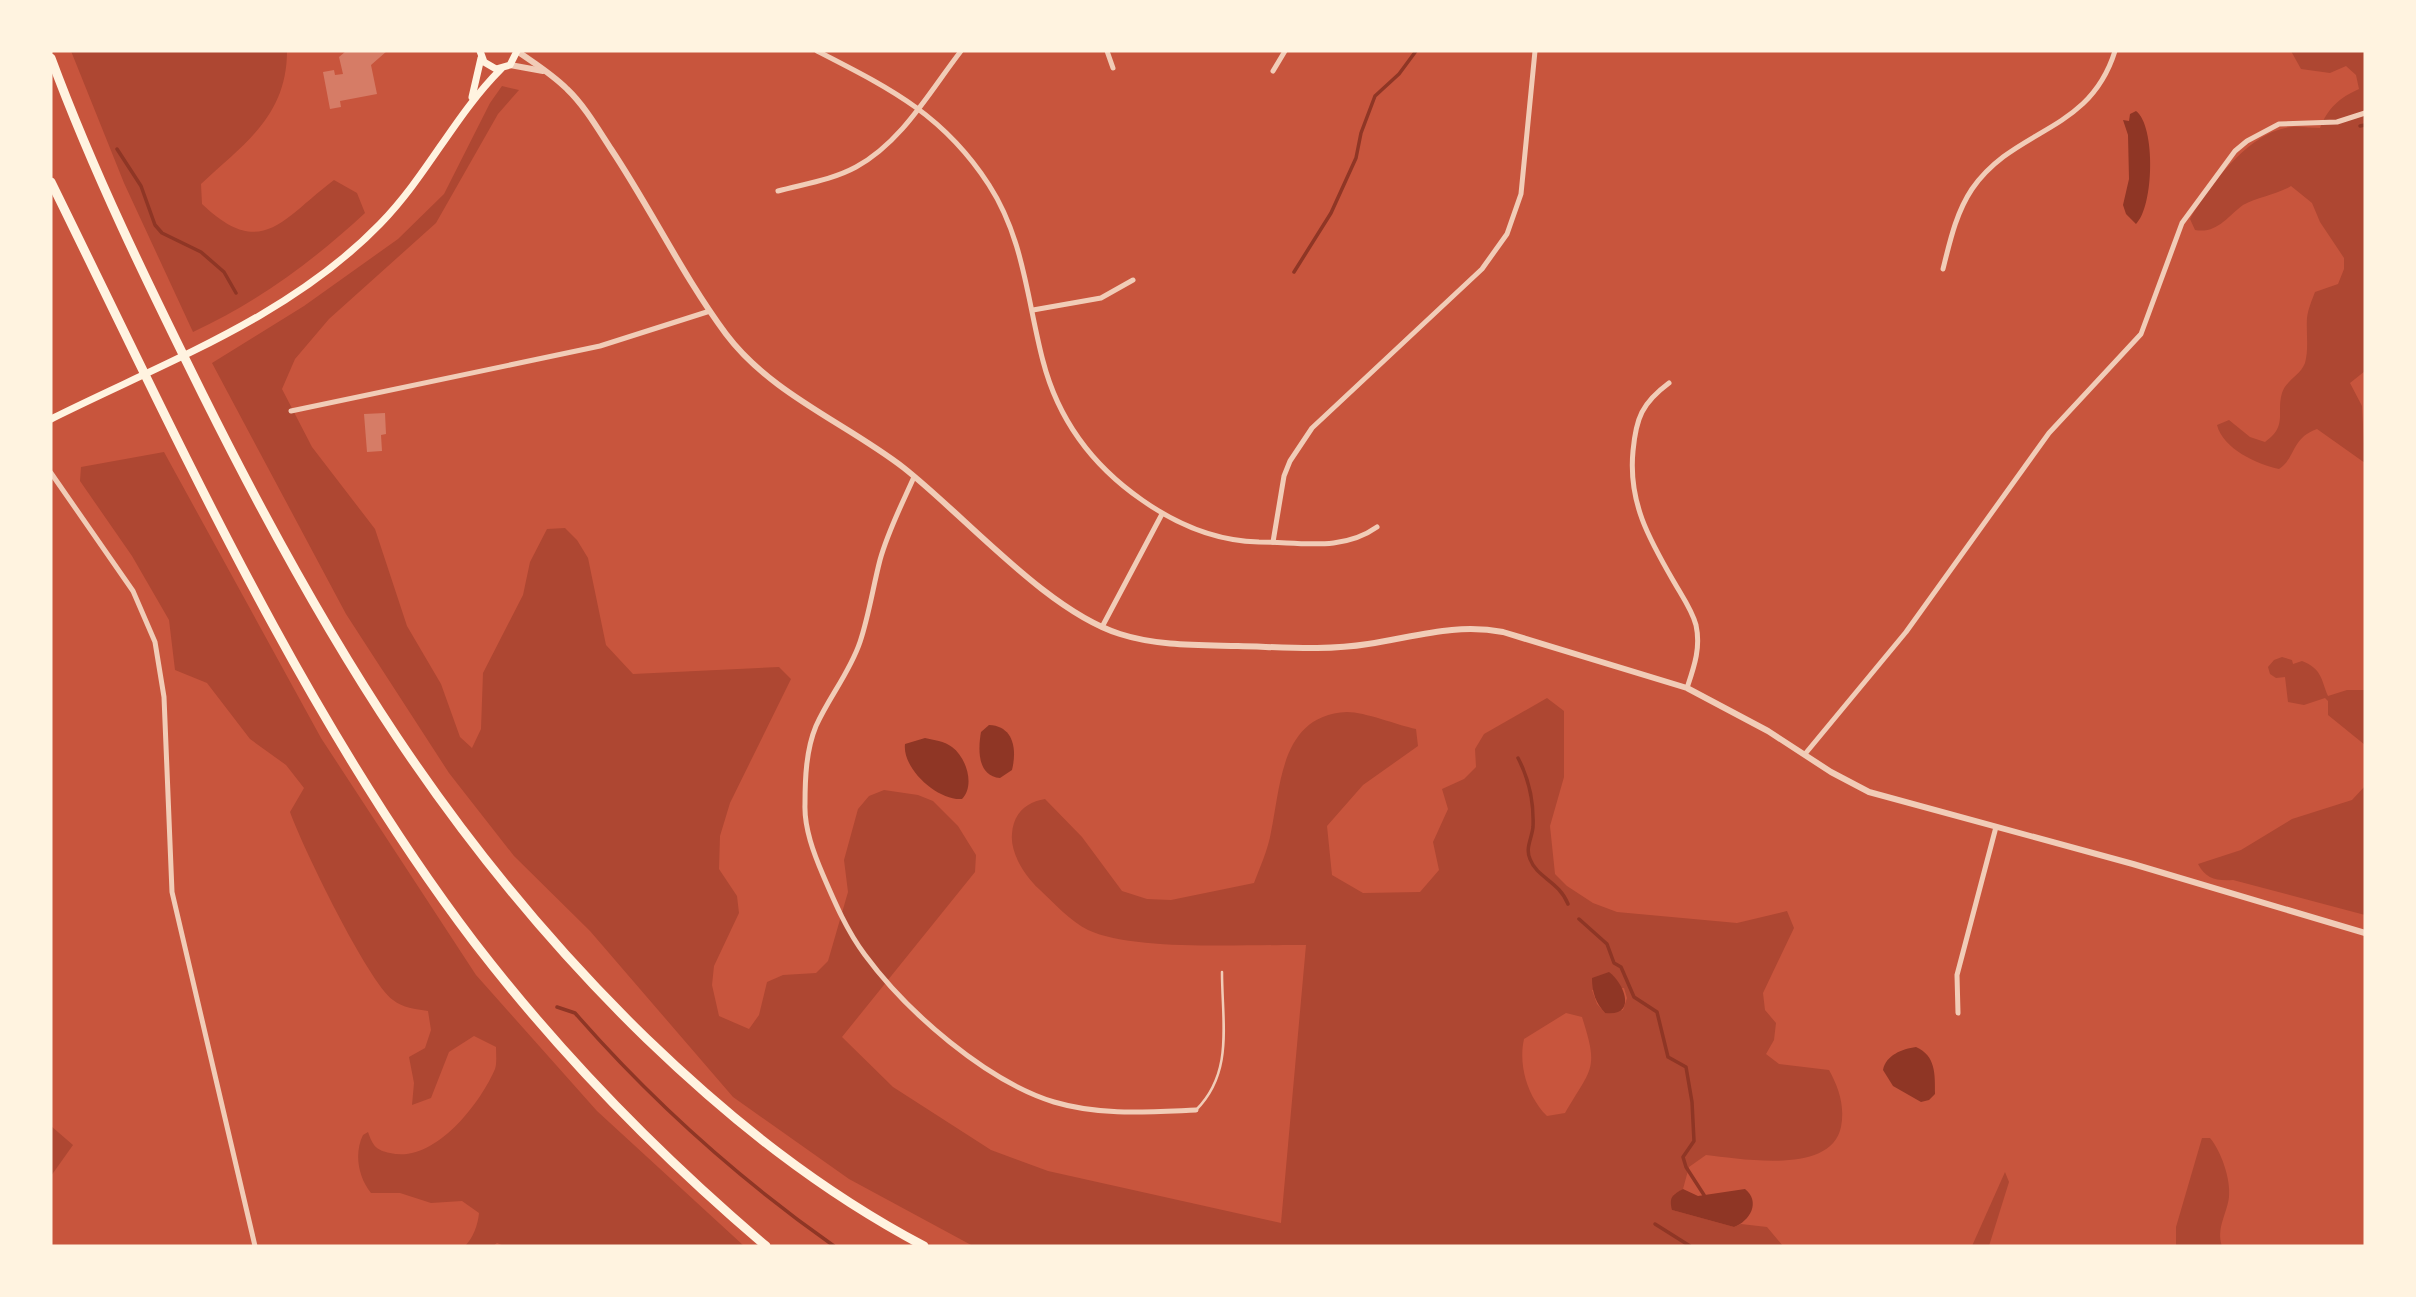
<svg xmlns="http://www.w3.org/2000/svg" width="2416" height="1297" font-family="'Roboto Condensed',sans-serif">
<rect width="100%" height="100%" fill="#c8553d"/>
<g fill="#ae4732" fill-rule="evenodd">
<path d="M 71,51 L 287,51 C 287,116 244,144 201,184 L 202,204 C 262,261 282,219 334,180 L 357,193 L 365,213 C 313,261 258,302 193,332 L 124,183 Z"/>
<path d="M 2291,51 L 2365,51 L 2365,371 L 2350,383 L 2362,406 L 2365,463 L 2317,429 C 2291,438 2296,458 2279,469 C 2257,464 2223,449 2217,425 L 2229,420 L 2250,437 L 2265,442 C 2288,426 2276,413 2282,393 C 2286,380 2300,376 2305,363 C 2309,349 2306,332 2307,318 C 2308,309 2312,300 2315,292 L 2338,284 L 2344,269 L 2344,258 L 2320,222 L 2312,203 L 2291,186 C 2276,195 2257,197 2243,205 C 2227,217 2217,234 2195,230 L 2190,219 C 2209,186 2250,130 2292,127 C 2301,126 2311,128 2320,128 C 2328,108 2339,98 2359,89 L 2356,75 L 2346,66 L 2330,73 L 2301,69 Z"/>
<path d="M 502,86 L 519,90 L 498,114 L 436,223 L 329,319 L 295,359 L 282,389 L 312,447 L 375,529 L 407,626 L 441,684 L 460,737 L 472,748 L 481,729 L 483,673 L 523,595 L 530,562 L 547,529 L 565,528 L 577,540 L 588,558 L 606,645 L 633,674 L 779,667 L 791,679 L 730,803 L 720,836 L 719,869 L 737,896 L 739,913 L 714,966 L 712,985 L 719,1016 L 749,1029 L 759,1015 L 767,982 L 783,975 L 816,973 L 828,961 L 848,892 L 844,860 L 858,809 L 869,796 L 884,790 L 918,795 L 933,801 L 958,826 L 976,855 L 975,872 L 842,1037 L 893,1087 L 991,1150 L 1048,1171 L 1281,1223 L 1306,945 C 1252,944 1134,952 1088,930 C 1070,921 1054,903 1039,889 C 1025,876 1010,853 1012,834 C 1013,813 1027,802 1045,799 L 1082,837 L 1122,891 L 1147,899 L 1171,900 L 1254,883 C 1260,867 1268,850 1271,832 C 1281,784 1281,715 1347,712 C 1365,712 1397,725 1416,729 L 1418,746 L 1363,785 L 1327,826 L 1332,875 L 1363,893 L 1420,892 L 1439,870 L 1433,842 L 1448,809 L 1442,789 L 1464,779 L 1476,767 L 1475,749 L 1484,734 L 1547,698 L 1564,711 L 1564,777 L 1550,826 L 1555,874 L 1567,886 L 1593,903 L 1617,912 L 1737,923 L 1787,911 L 1794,928 L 1763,993 L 1765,1010 L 1776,1023 L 1774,1040 L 1766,1054 L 1779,1064 L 1829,1070 C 1839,1088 1845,1106 1841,1127 C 1831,1175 1743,1159 1706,1155 L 1689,1167 L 1683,1189 L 1673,1195 L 1672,1210 L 1734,1227 L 1741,1224 L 1767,1227 L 1783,1246 L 973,1246 L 849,1179 L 733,1097 L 590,931 L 514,856 L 449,773 L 346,614 L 212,363 L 304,306 L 398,239 L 444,194 L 490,103 ZM 1624,988 L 1627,998 L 1623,1010 L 1605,1013 L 1597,1004 L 1592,990 ZM 1566,1013 L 1582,1017 C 1599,1070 1592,1067 1565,1113 L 1547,1116 C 1528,1097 1518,1066 1524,1039 Z"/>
<path d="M 164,452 L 321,738 L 476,975 L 597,1111 L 744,1246 L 504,1246 L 497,1243 L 493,1246 L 465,1246 C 473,1238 478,1225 479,1213 L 462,1201 L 431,1203 L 400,1193 L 371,1193 C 358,1177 354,1153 363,1135 L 368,1132 C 373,1146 376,1150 390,1153 C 434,1164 480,1104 495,1069 C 497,1063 496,1054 496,1047 L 474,1036 L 449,1052 L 431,1098 L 412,1105 L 414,1083 L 409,1057 L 425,1048 L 431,1030 L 428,1011 C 415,1009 403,1008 393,1000 C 368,982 302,846 290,812 L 304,788 L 286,765 L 250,739 L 207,683 L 175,670 L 169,620 L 132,556 L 80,481 L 81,467 Z"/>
<path d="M 2282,657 L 2292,660 L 2293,664 L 2302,661 C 2322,669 2321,679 2328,696 L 2347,690 L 2365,690 L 2365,745 L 2328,715 L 2328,701 L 2325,698 L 2304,705 L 2288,702 L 2285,677 L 2276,678 L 2270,674 L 2268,667 L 2274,660 Z"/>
<path d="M 2365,786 L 2365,915 L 2233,880 C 2216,881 2206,879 2198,864 L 2241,850 L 2292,819 L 2352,800 Z"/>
<polygon points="51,1126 73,1145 51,1176"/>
<path d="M 2202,1138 L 2210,1138 C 2221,1151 2231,1179 2229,1197 C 2227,1214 2216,1228 2222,1246 L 2176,1246 L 2176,1227 Z"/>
<polygon points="2005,1172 2009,1182 1989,1246 1972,1246"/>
</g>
<g fill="#8f3625">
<path d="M 2136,111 C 2156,126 2154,207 2136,224 L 2126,214 L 2123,205 L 2129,179 L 2128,135 L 2123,120 L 2129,121 L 2130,114 Z"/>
<path d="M 989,725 C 1014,726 1017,750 1012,770 L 1000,778 C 977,776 978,749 981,732 Z"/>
<path d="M 925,738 C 934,740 944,741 952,747 C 967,758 975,786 962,799 C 938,801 902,769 905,744 Z"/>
<path d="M 1609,972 C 1625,984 1637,1017 1605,1013 C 1596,1003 1592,993 1592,978 Z"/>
<path d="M 1916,1047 C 1936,1056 1935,1074 1935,1094 L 1929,1100 L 1921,1102 L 1893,1086 L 1883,1070 C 1886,1055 1902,1049 1916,1047 Z"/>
<path d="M 1683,1189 L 1698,1196 L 1745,1189 C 1761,1202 1750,1221 1734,1227 L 1672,1210 C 1669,1197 1672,1195 1683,1189 Z"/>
</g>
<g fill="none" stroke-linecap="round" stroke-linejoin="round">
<g stroke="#8f3625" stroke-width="3.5">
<polyline points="2360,126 2365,125"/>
<polyline points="117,149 141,186 155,225 162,233 201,252 224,272 236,293"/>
<polyline points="1294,272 1331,213 1356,158 1361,133 1375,96 1399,74 1416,51"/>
<path d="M 1518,758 C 1529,779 1534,804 1533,827 C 1532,838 1525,848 1530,859 C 1537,878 1559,881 1568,904"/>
<polyline points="1579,919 1607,944 1614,963 1621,967 1634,997 1657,1012 1668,1057 1686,1067 1692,1102 1694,1141 1683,1157 1686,1167 1704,1195"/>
<path d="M 557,1007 L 575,1013 C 652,1101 739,1179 834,1246"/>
<polyline points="1655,1224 1690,1246"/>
</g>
</g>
<g fill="#d67c66">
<polygon points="346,51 387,51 371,65 377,94 340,101 341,107 330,109 323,72 334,70 335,75 343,74 339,57"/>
<polygon points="385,413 386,434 381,435 382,451 367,452 364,414"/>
</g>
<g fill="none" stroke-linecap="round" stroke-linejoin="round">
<path stroke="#f1ccb7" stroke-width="2.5" d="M 1196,1110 C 1234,1072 1222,1023 1222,972"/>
<g stroke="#f1ccb7" stroke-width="5">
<path d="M 817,51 C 889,88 943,114 989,185 C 1024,239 1027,300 1043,361 C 1058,419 1093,466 1142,500 C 1176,524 1217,541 1259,542 C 1300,542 1342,552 1377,527"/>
<polyline points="1107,51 1113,68"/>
<polyline points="1273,71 1285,51"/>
<path d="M 778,191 C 804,184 832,180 856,167 C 902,142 930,91 961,51"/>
<path d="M 1943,269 C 1950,241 1956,213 1972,189 C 2016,126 2089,134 2115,51"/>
<polyline points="1033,310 1101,298 1133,280"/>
<path d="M 1669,383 C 1642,403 1636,418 1633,451 C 1628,502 1649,539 1674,582 C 1682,596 1692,610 1696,625 C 1701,648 1694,667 1687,688"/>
<polyline points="291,411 600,346 710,311"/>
<polyline points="51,473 133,591 155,642 164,697 172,892 255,1246"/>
<path d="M 914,477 C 902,504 888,531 880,560 C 873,587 869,615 860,642 C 850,672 829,697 816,726 C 806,750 805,779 805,804 C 804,828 814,854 823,875 C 835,903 847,931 865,955 C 907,1012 986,1081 1054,1102 C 1101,1116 1148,1112 1196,1110"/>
<polyline points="1273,542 1284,476 1290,461 1312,428 1482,269 1507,234 1521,194 1535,51"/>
<polyline points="1102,627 1162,514"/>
<polyline points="1805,754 1906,632 2049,433 2141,334 2182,223 2235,151 2247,141 2279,124 2337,122 2365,113"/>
<polyline points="1958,1013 1957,975 1996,827"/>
</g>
<g stroke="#f1ccb7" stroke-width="6">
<path d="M 517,51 C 534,63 552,74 567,89 C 584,105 598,129 611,149 C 651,209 683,276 726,334 C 771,394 846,423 904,468 C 966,517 1047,611 1120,634 C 1157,646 1199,645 1238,646 C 1281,647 1325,651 1368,644 C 1415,637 1455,623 1503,632 L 1687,688 L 1768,731 L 1831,772 L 1869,792 L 2133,864 L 2365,933"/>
<polyline points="510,65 543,71"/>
</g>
<g stroke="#fff3e0" stroke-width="7">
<polyline points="480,51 484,62 496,69 510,65 517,51"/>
<polyline points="472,97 481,58"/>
<path d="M 51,419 C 165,362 290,317 380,224 C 427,176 454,116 501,69"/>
</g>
<g stroke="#fff3e0" stroke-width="9">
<path d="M 51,58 C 94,174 148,284 203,395 C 324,638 450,848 647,1039 C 731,1120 820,1191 924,1246"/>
<path d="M 51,182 C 177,438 301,714 474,942 C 560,1054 659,1155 766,1246"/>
</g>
</g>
<rect width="2416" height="1297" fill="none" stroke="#fff3e0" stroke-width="105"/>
</svg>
